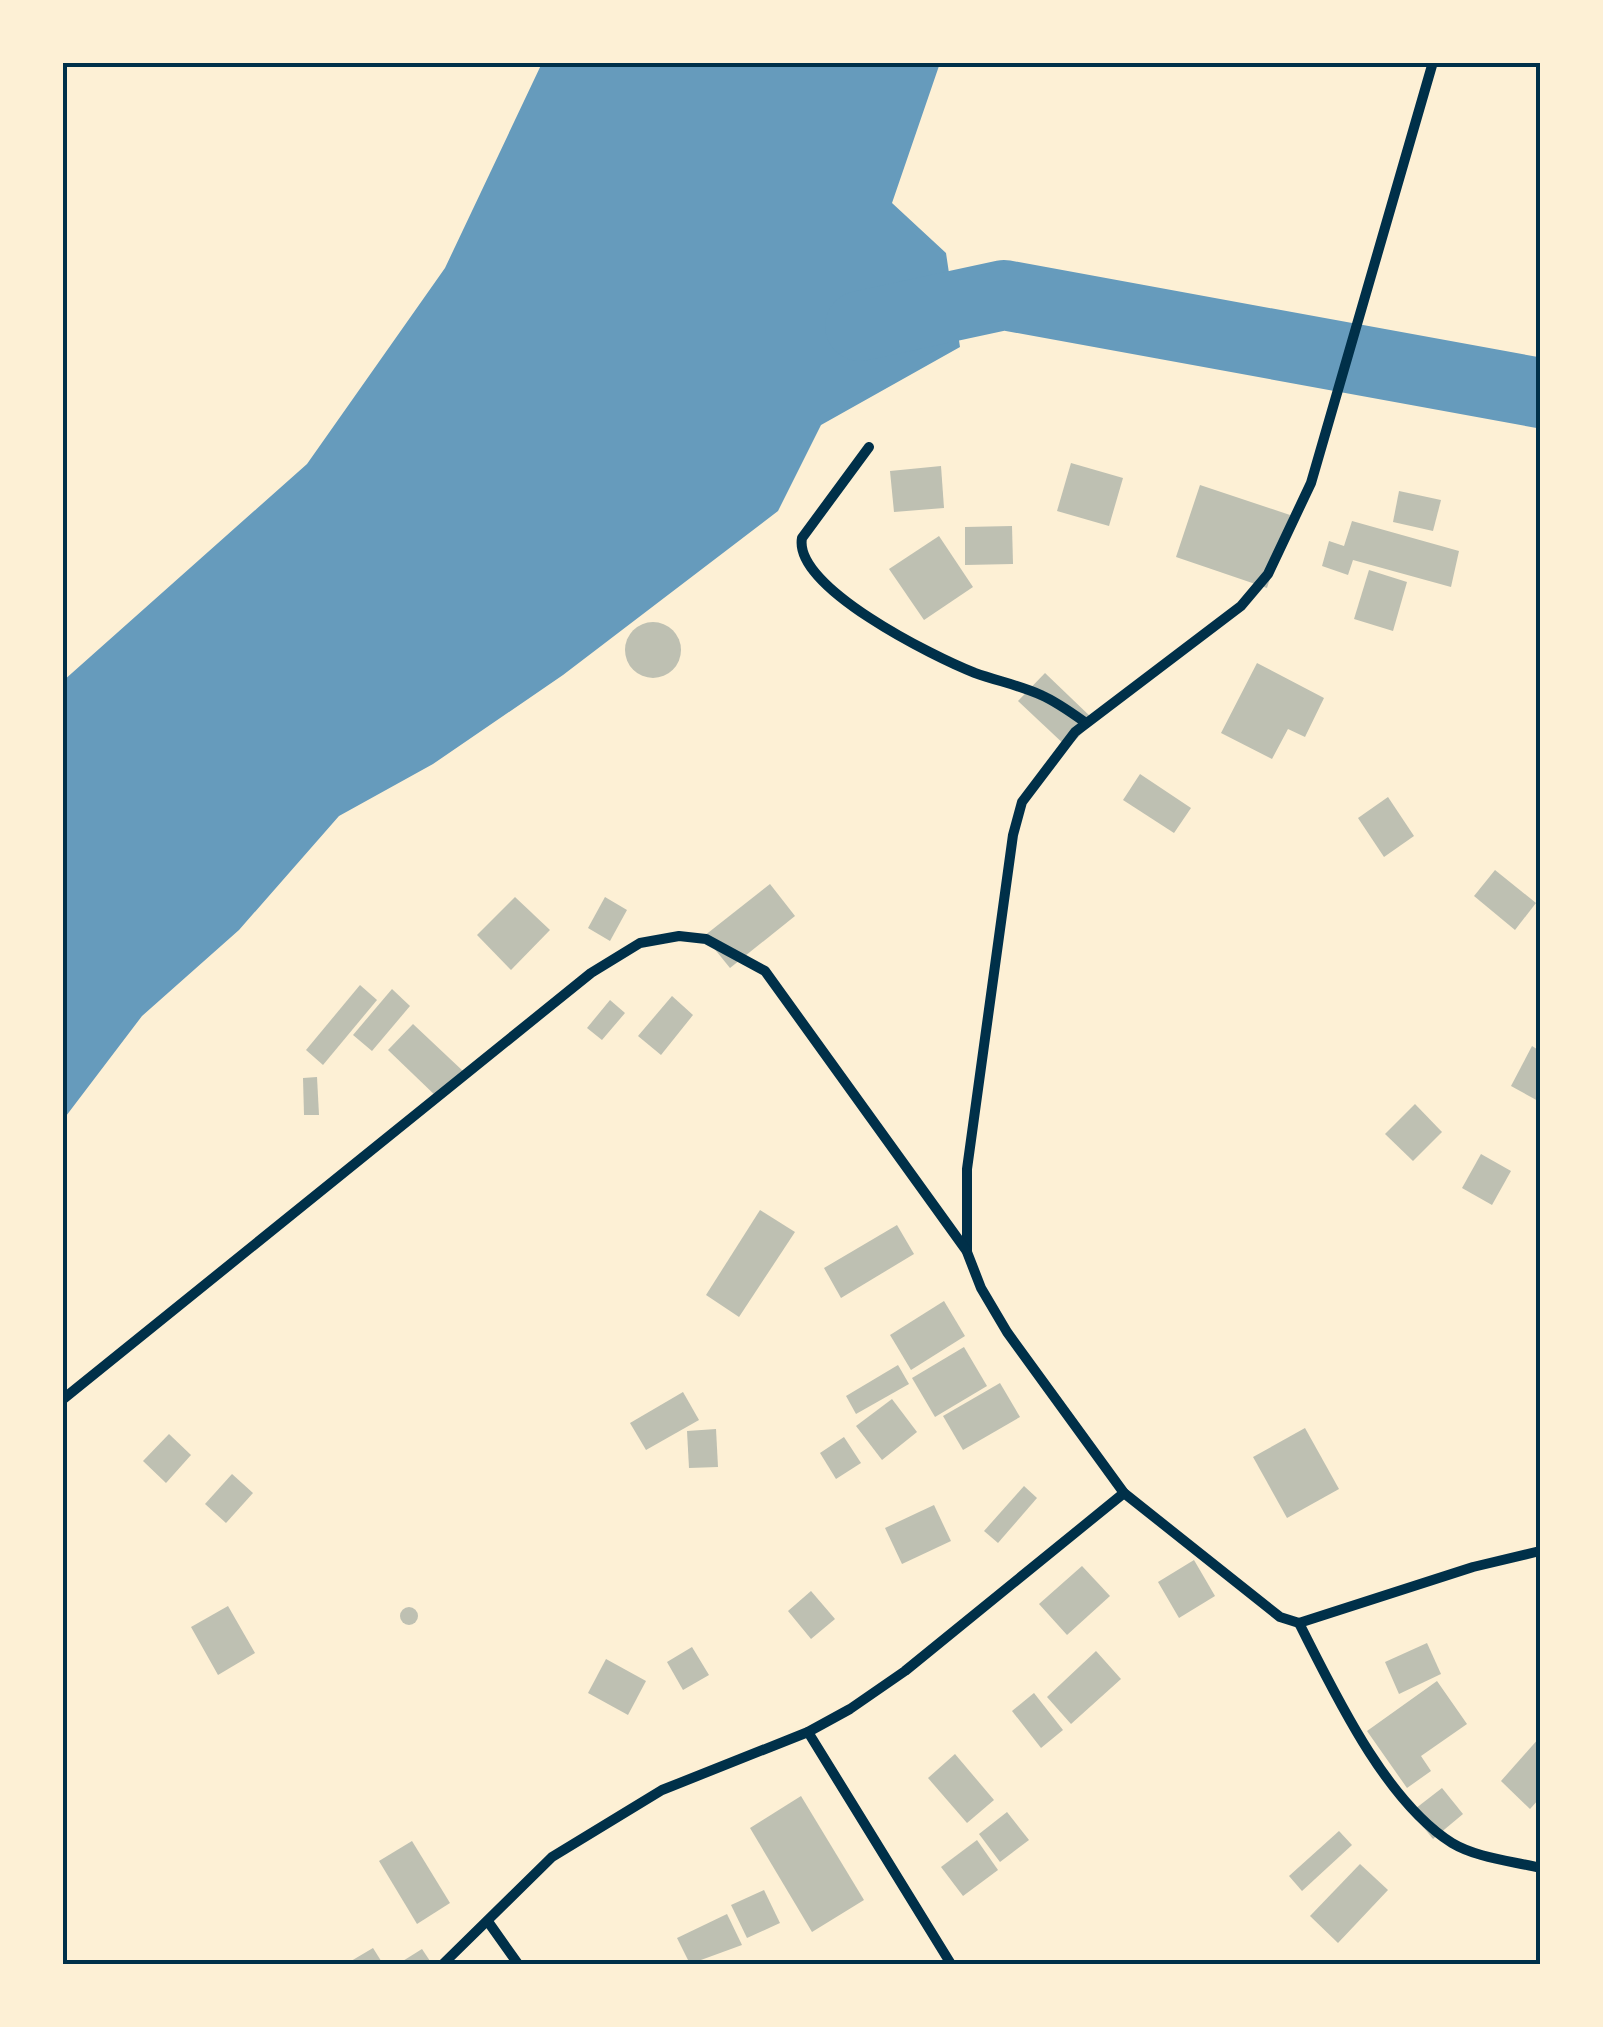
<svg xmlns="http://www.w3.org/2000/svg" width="1603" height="2027" font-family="Lora,serif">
<rect width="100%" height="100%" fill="#fdf0d5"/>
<polygon fill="#669bbc" points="542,63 940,63 892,203 946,253 960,347 821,425 778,511 563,675 433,764 339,816 239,930 142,1016 63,1120 63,681 307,464 445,268"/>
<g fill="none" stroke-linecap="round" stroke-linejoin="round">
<polyline stroke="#669bbc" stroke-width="70" points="860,326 1004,295 1540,393"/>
</g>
<g fill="#bec0b2">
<polygon points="1071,463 1123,478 1109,526 1057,511"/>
<polygon points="941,466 944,508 894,512 890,471"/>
<polygon points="1200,485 1290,515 1267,588 1176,557"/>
<polygon points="1399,491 1441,500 1433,531 1393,522"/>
<polygon points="1352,521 1459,551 1451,587 1353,560 1348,575 1322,566 1329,541 1344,546"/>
<polygon points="1012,526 1013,564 965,565 965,527"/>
<polygon points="939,536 973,587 924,620 889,569"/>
<polygon points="1369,570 1407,582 1393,631 1354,619"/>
<circle cx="653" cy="650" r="28"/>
<polygon points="1257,663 1324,698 1305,737 1288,729 1272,759 1221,733"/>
<polygon points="1045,673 1094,720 1068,748 1018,701"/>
<polygon points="1140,774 1191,808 1174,833 1123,800"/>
<polygon points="1388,797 1414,836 1384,857 1358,818"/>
<polygon points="1495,870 1536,903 1515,930 1474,896"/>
<polygon points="770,884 795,916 730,968 704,936"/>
<polygon points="515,897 550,930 511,970 477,935"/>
<polygon points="605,897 627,910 610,941 588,928"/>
<polygon points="360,985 377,1000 323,1065 306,1050"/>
<polygon points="392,989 410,1006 372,1051 353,1035"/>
<polygon points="672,996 693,1015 661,1055 638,1036"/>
<polygon points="610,1000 625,1013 602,1040 587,1028"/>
<polygon points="413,1024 464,1072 439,1099 388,1050"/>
<polygon points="1532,1046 1540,1051 1540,1102 1511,1086"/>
<polygon points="317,1077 319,1115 304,1115 303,1078"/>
<polygon points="1415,1104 1442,1132 1413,1161 1385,1134"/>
<polygon points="1481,1154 1511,1171 1492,1205 1462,1188"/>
<polygon points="760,1210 795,1232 739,1317 706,1295"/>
<polygon points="897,1225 914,1254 841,1298 824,1268"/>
<polygon points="944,1301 965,1336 911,1370 890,1335"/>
<polygon points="964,1347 987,1386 935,1417 912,1378"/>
<polygon points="898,1365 909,1384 856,1414 846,1396"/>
<polygon points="1000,1383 1020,1417 963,1450 943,1416"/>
<polygon points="683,1392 699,1420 646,1450 630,1423"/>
<polygon points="892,1399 917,1432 882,1460 856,1426"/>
<polygon points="1305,1428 1339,1489 1287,1518 1253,1457"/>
<polygon points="716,1429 718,1467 689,1468 687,1431"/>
<polygon points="169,1434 191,1455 166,1483 143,1461"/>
<polygon points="844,1437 861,1463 836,1479 820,1453"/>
<polygon points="232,1474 253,1493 226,1523 205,1504"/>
<polygon points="1024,1486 1037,1498 998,1543 984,1531"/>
<polygon points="934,1505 951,1541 902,1564 885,1528"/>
<polygon points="1194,1560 1215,1596 1179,1618 1158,1582"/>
<polygon points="1082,1566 1110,1596 1067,1635 1039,1604"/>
<polygon points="811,1591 835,1619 811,1639 788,1611"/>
<polygon points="228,1606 255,1653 218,1675 191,1627"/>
<circle cx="409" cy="1616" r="9"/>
<polygon points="1427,1643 1441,1674 1399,1694 1385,1662"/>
<polygon points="692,1647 709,1675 683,1690 667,1662"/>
<polygon points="1096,1651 1121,1679 1071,1724 1047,1697"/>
<polygon points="606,1659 646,1681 628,1715 588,1693"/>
<polygon points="1437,1681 1467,1724 1421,1756 1431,1771 1407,1788 1367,1731"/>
<polygon points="1034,1693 1063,1730 1041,1748 1012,1711"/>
<polygon points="1540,1737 1540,1798 1530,1809 1501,1781"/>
<polygon points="955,1754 994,1800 967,1823 928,1778"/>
<polygon points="1442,1788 1463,1814 1433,1839 1411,1812"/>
<polygon points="801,1796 864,1900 812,1932 750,1828"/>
<polygon points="1007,1812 1029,1840 1000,1862 979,1834"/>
<polygon points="1339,1831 1352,1845 1302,1891 1289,1876"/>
<polygon points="977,1840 998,1870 963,1896 941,1867"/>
<polygon points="412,1841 450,1903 417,1924 379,1861"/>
<polygon points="1360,1864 1388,1890 1338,1943 1310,1916"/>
<polygon points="764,1890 780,1923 747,1938 731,1905"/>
<polygon points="727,1914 742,1945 690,1964 677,1938"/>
<polygon points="373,1948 383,1964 346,1964"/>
<polygon points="422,1949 432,1964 398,1964"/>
</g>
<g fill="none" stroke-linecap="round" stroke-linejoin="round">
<g stroke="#003049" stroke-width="10">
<polyline points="1433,62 1311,483 1268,574 1241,606 1075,732 1022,802 1013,835 967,1169 967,1252 981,1288 1007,1332 1124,1493 1280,1617 1299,1623 1473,1567 1540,1551"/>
<path d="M 869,447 L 802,538 C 793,587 934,657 975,673 C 997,681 1019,685 1041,695 C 1057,702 1072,713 1086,723"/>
<polyline points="62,1400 591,973 640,943 679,936 706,939 765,971 966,1250"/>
<path d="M 1299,1623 C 1334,1692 1385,1801 1452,1843 C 1477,1858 1512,1861 1540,1868"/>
<polyline points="808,1732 951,1964"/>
<polyline points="489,1923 518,1964"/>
<polyline points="443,1964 552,1857 662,1790 808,1732 850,1709 905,1671 1124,1493"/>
</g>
</g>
<rect width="1603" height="2027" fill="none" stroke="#fdf0d5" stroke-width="130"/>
<rect x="65" y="65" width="1473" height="1897" fill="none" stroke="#003049" stroke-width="4"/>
</svg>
